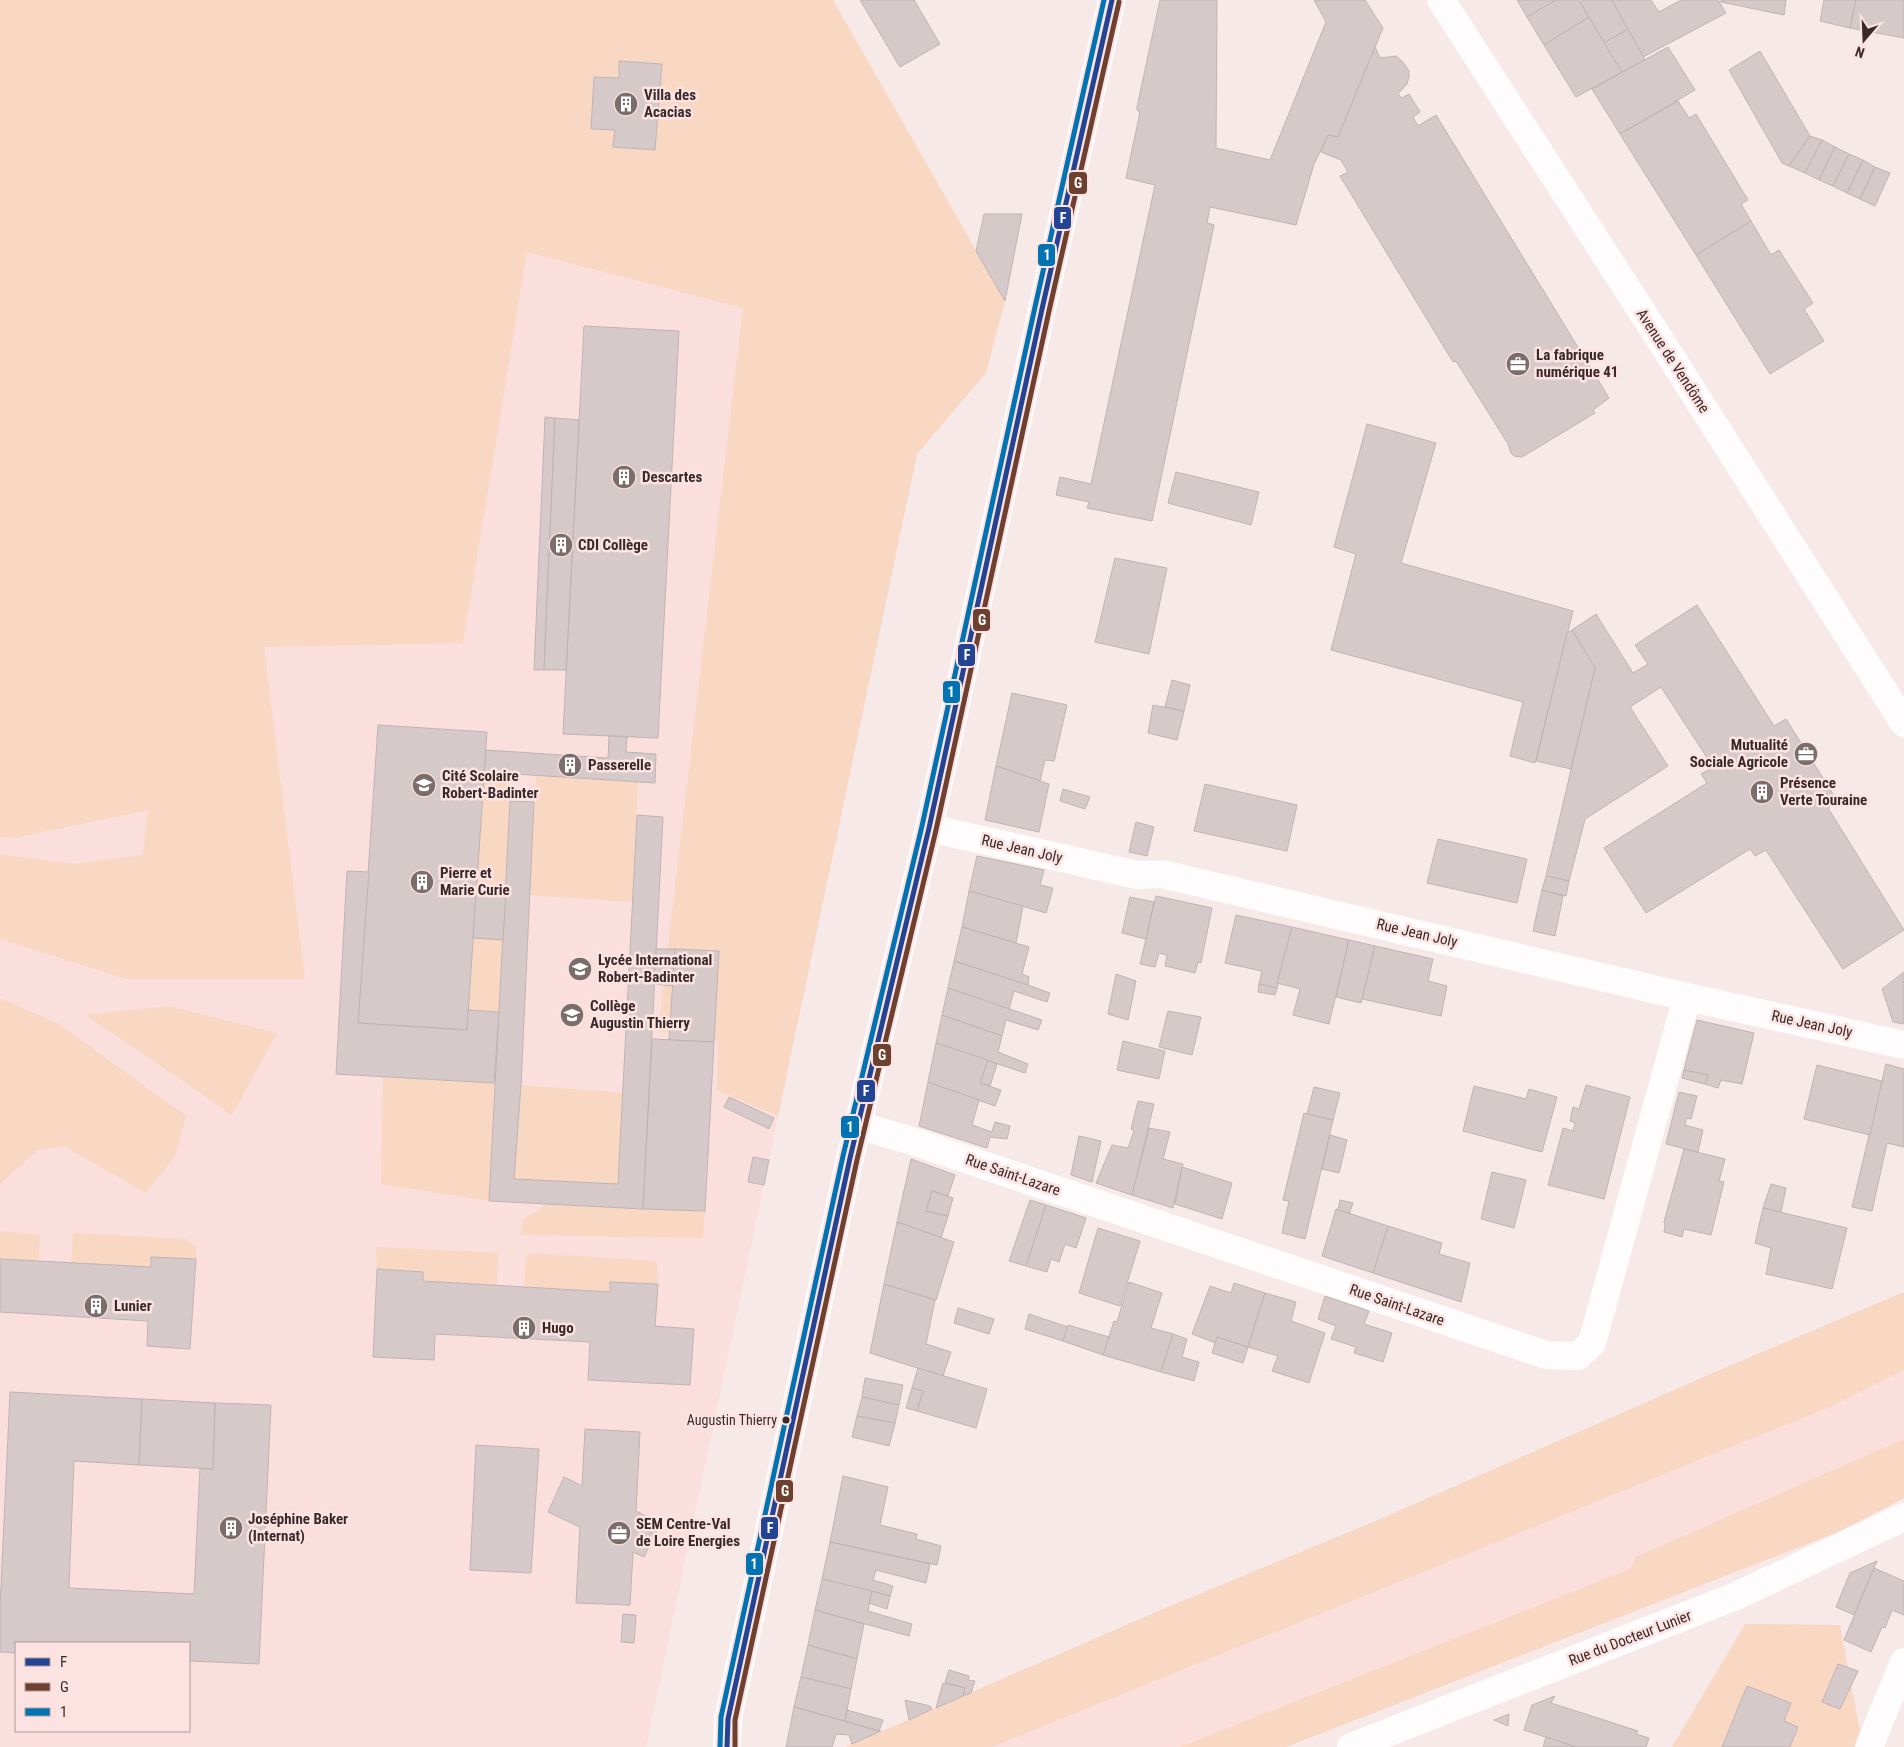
<svg xmlns="http://www.w3.org/2000/svg" width="1904" height="1747" font-family="'Roboto Condensed',sans-serif">
<rect width="100%" height="100%" fill="#f6e9e8"/>
<g fill="#fadfdd" fill-rule="evenodd">
<path d="M 0,0 L 986,373 L 917,454 L 646,1747 L 0,1747 ZM 16,1643 L 189,1643 L 189,1731 L 16,1731 Z"/>
<polygon points="1904,1292 1904,1498 1838,1532 1286,1747 846,1747 1163,1609 1378,1520 1713,1373"/>
</g>
<g fill="#f8d7c3">
<polygon points="0,0 833,0 1005,301 986,373 917,454 778,1116 717,1090 718,1041 658,1031 743,308 527,252 463,643 264,647 305,979 126,979 0,939 0,854 73,864 143,855 148,810 15,838 0,837"/>
<polygon points="484,772 510,773 506,893 476,891"/>
<polygon points="536,775 638,782 632,902 529,895"/>
<polygon points="473,938 503,940 499,1012 468,1010"/>
<polygon points="0,998 59,1024 186,1116 175,1156 146,1193 64,1146 38,1150 0,1184"/>
<polygon points="169,1006 277,1033 232,1115 86,1015"/>
<polygon points="383,1077 494,1083 489,1201 381,1184"/>
<polygon points="521,1085 623,1093 618,1184 514,1179"/>
<polygon points="547,1204 705,1211 703,1238 521,1235 523,1220"/>
<polygon points="0,1231 40,1235 39,1261 0,1259"/>
<polygon points="73,1233 185,1239 196,1247 196,1259 151,1258 151,1267 71,1263"/>
<polygon points="376,1247 498,1253 497,1285 423,1281 423,1272 377,1269"/>
<polygon points="527,1253 657,1261 658,1284 610,1282 610,1292 524,1287"/>
<polygon points="1904,1292 1904,1370 1832,1406 992,1747 846,1747 1163,1609 1378,1520 1713,1373"/>
<polygon points="1904,1439 1904,1498 1838,1532 1286,1747 1180,1747 1630,1569 1636,1557"/>
<polygon points="1745,1624 1840,1625 1861,1737 1857,1747 1672,1747"/>
</g>
<g fill="#d5c9c9" stroke="#c0b3b4">
<polygon points="860,0 914,0 940,44 900,67"/>
<polygon points="1160,0 1217,0 1216,148 1270,160 1326,22 1314,0 1365,0 1383,28 1338,137 1328,135 1314,164 1296,225 1210,207 1207,223 1214,225 1152,521 1087,508 1089,502 1056,495 1060,477 1091,484 1155,185 1126,178 1140,112 1137,110 1137,107"/>
<polygon points="1517,0 1556,0 1527,17"/>
<polygon points="1556,0 1579,0 1589,17 1544,45 1527,17"/>
<polygon points="1583,0 1612,0 1628,29 1604,43 1580,2"/>
<polygon points="1612,0 1651,0 1659,12 1681,0 1718,0 1726,13 1643,57"/>
<polygon points="1721,0 1786,0 1784,15 1721,2"/>
<polygon points="1824,0 1856,0 1850,28 1820,21"/>
<polygon points="1856,0 1904,0 1904,38 1850,28"/>
<polygon points="1589,17 1622,72 1576,97 1544,45"/>
<polygon points="1628,29 1645,60 1622,72 1604,43"/>
<polygon points="1375,47 1380,58 1396,56 1403,62 1409,71 1409,77 1407,84 1398,94 1402,98 1409,94 1420,112 1413,117 1418,126 1436,115 1609,398 1593,410 1595,413 1522,457 1514,456 1511,453 1508,444 1456,361 1453,362 1340,176 1348,172 1341,160 1321,152 1328,135 1338,137"/>
<polygon points="1668,47 1695,90 1620,134 1592,89"/>
<polygon points="1760,51 1810,136 1789,166 1782,163 1729,70"/>
<polygon points="619,61 662,64 655,150 613,147 615,130 591,129 594,77 619,78"/>
<polygon points="1678,101 1689,118 1696,114 1748,200 1741,204 1751,221 1696,255 1620,134"/>
<polygon points="1810,136 1822,140 1805,173 1789,166"/>
<polygon points="1822,140 1835,147 1819,180 1805,173"/>
<polygon points="1835,147 1849,154 1833,186 1819,180"/>
<polygon points="1849,154 1863,160 1847,193 1833,186"/>
<polygon points="1863,160 1875,167 1860,199 1847,193"/>
<polygon points="1875,167 1890,173 1875,206 1860,199"/>
<polygon points="984,214 1022,214 1005,301 976,251"/>
<polygon points="1751,221 1771,255 1779,250 1813,303 1804,309 1824,341 1770,374 1696,255"/>
<polygon points="584,326 679,331 658,738 563,734"/>
<polygon points="545,417 555,418 544,670 534,670"/>
<polygon points="555,418 579,420 566,670 544,670"/>
<polygon points="1367,424 1436,443 1401,563 1573,611 1535,763 1510,756 1523,702 1331,650 1356,554 1334,547"/>
<polygon points="1176,472 1259,492 1251,525 1168,503"/>
<polygon points="1115,558 1167,568 1149,654 1095,642"/>
<polygon points="1697,605 1774,726 1786,719 1838,802 1828,808 1904,930 1843,969 1766,850 1755,856 1750,849 1646,913 1604,848 1707,783 1701,774 1713,767 1661,687 1630,707 1668,766 1585,819 1569,881 1546,876 1595,668 1572,630 1596,614 1633,673 1648,664 1635,645"/>
<polygon points="1572,630 1595,668 1571,769 1536,761 1567,633"/>
<polygon points="1172,680 1190,685 1184,711 1165,707"/>
<polygon points="1012,693 1067,705 1054,761 1045,760 1040,781 996,766"/>
<polygon points="1153,705 1184,711 1177,740 1148,733"/>
<polygon points="378,725 487,732 467,1030 358,1023"/>
<polygon points="609,736 627,737 626,752 656,754 655,783 484,772 486,750 608,758"/>
<polygon points="996,766 1049,784 1039,832 985,820"/>
<polygon points="1205,784 1297,805 1287,851 1194,831"/>
<polygon points="1063,789 1090,797 1085,809 1060,801"/>
<polygon points="510,801 534,802 521,1085 514,1179 618,1184 637,815 663,817 643,1209 489,1201"/>
<polygon points="1136,822 1154,827 1147,856 1129,852"/>
<polygon points="1438,839 1527,859 1517,903 1427,883"/>
<polygon points="977,856 1044,870 1040,885 1053,888 1046,913 969,891"/>
<polygon points="347,871 369,872 358,1023 467,1030 468,1010 499,1012 494,1083 336,1074"/>
<polygon points="1546,876 1569,881 1566,896 1542,890"/>
<polygon points="1542,890 1563,896 1555,936 1533,931"/>
<polygon points="476,891 506,893 503,940 473,938"/>
<polygon points="969,891 1023,906 1016,943 962,927"/>
<polygon points="1156,896 1212,908 1201,963 1198,962 1195,973 1165,966 1167,955 1159,953 1155,967 1140,964"/>
<polygon points="1130,897 1154,902 1146,939 1122,933"/>
<polygon points="1236,915 1292,927 1277,988 1259,984 1262,971 1225,963"/>
<polygon points="962,927 1029,947 1022,974 1029,977 1028,985 954,961"/>
<polygon points="1292,927 1349,940 1329,1024 1293,1015 1300,989 1277,983"/>
<polygon points="1349,940 1375,946 1361,1003 1336,997"/>
<polygon points="1375,946 1433,959 1428,981 1447,986 1441,1016 1362,999"/>
<polygon points="656,949 675,949 673,986 654,984"/>
<polygon points="675,949 719,951 714,1042 669,1040"/>
<polygon points="954,961 1028,985 1050,993 1047,1002 1014,991 1009,1009 948,988"/>
<polygon points="1904,972 1904,1024 1893,1022 1882,989"/>
<polygon points="1116,974 1136,981 1128,1020 1108,1014"/>
<polygon points="1259,984 1277,988 1275,995 1258,992"/>
<polygon points="948,988 1042,1020 1038,1030 1006,1020 1002,1036 942,1015"/>
<polygon points="1168,1011 1201,1017 1192,1055 1159,1047"/>
<polygon points="942,1015 1002,1036 998,1052 1028,1064 1025,1073 936,1043"/>
<polygon points="1697,1020 1754,1033 1742,1084 1721,1080 1718,1088 1705,1084 1708,1075 1684,1070"/>
<polygon points="652,1039 714,1042 705,1211 643,1209"/>
<polygon points="1123,1041 1165,1051 1159,1079 1117,1070"/>
<polygon points="936,1043 988,1060 980,1083 1001,1090 995,1106 928,1082"/>
<polygon points="988,1060 997,1064 990,1086 980,1083"/>
<polygon points="1886,1064 1904,1069 1904,1147 1887,1143 1872,1211 1852,1207"/>
<polygon points="1817,1065 1882,1081 1870,1135 1804,1119"/>
<polygon points="1684,1070 1708,1075 1705,1084 1682,1078"/>
<polygon points="928,1082 979,1100 972,1125 992,1132 995,1122 1010,1126 1007,1139 990,1137 987,1148 919,1126"/>
<polygon points="1586,1085 1630,1097 1604,1199 1548,1185 1563,1128 1573,1131 1575,1123 1570,1121 1573,1107 1579,1109"/>
<polygon points="1474,1086 1526,1099 1529,1089 1557,1097 1542,1152 1463,1131"/>
<polygon points="1314,1087 1340,1093 1333,1120 1307,1114"/>
<polygon points="1679,1092 1697,1096 1691,1119 1686,1118 1685,1125 1703,1130 1698,1152 1666,1144"/>
<polygon points="729,1097 774,1118 769,1129 724,1107"/>
<polygon points="1138,1101 1154,1104 1132,1195 1096,1183 1112,1145 1128,1148 1134,1131 1131,1129"/>
<polygon points="1304,1113 1333,1120 1305,1239 1282,1233 1289,1201 1283,1200"/>
<polygon points="1149,1128 1170,1132 1163,1159 1183,1164 1173,1208 1132,1195"/>
<polygon points="1330,1135 1347,1140 1339,1173 1322,1169"/>
<polygon points="1079,1136 1101,1141 1092,1182 1071,1175"/>
<polygon points="1684,1149 1725,1159 1719,1181 1724,1182 1711,1235 1684,1229 1682,1237 1664,1232 1665,1224 1664,1222"/>
<polygon points="753,1157 769,1160 764,1185 748,1182"/>
<polygon points="911,1159 955,1175 948,1196 932,1191 926,1211 948,1216 941,1238 897,1222"/>
<polygon points="1182,1167 1232,1183 1222,1219 1175,1204"/>
<polygon points="1492,1172 1526,1180 1514,1228 1481,1219"/>
<polygon points="1771,1184 1786,1188 1781,1212 1763,1208"/>
<polygon points="932,1191 953,1198 948,1216 926,1211"/>
<polygon points="1030,1200 1046,1205 1026,1266 1009,1261"/>
<polygon points="1340,1200 1353,1203 1349,1214 1338,1210"/>
<polygon points="1046,1205 1086,1218 1076,1248 1065,1244 1059,1262 1051,1259 1047,1272 1026,1266"/>
<polygon points="1763,1208 1847,1228 1832,1289 1766,1274 1771,1248 1755,1243"/>
<polygon points="1336,1209 1388,1226 1373,1273 1322,1256"/>
<polygon points="897,1222 954,1242 936,1300 884,1284"/>
<polygon points="1388,1226 1442,1243 1439,1254 1470,1263 1461,1302 1373,1273"/>
<polygon points="1098,1228 1140,1241 1120,1306 1079,1293"/>
<polygon points="151,1257 196,1259 190,1349 147,1346 148,1321 0,1312 0,1259 151,1267"/>
<polygon points="377,1269 423,1272 423,1281 610,1292 610,1282 658,1284 655,1326 694,1329 690,1385 588,1380 590,1342 435,1334 434,1360 373,1357"/>
<polygon points="1129,1282 1162,1293 1151,1328 1173,1334 1161,1372 1103,1355 1114,1321 1117,1322"/>
<polygon points="1234,1283 1265,1293 1248,1347 1217,1337 1216,1343 1192,1334 1210,1286 1231,1293"/>
<polygon points="884,1284 935,1300 926,1344 951,1352 943,1376 870,1353"/>
<polygon points="1265,1293 1296,1302 1291,1321 1325,1333 1309,1383 1272,1371 1278,1356 1248,1347"/>
<polygon points="1325,1296 1369,1311 1364,1324 1392,1333 1383,1362 1354,1353 1356,1347 1331,1339 1336,1326 1318,1319"/>
<polygon points="958,1308 994,1319 989,1334 954,1323"/>
<polygon points="1029,1314 1068,1327 1063,1341 1025,1329"/>
<polygon points="1068,1325 1109,1337 1103,1355 1063,1341"/>
<polygon points="1173,1334 1187,1339 1182,1357 1199,1362 1194,1381 1161,1372"/>
<polygon points="1217,1337 1248,1347 1243,1363 1212,1353"/>
<polygon points="918,1368 987,1389 976,1428 917,1411 923,1391 912,1388"/>
<polygon points="865,1378 903,1385 899,1405 862,1397"/>
<polygon points="912,1388 923,1391 917,1411 906,1408"/>
<polygon points="10,1392 142,1399 139,1465 74,1461 69,1588 194,1594 200,1468 213,1469 215,1403 271,1405 259,1664 189,1661 189,1643 16,1643 16,1653 0,1652 0,1608"/>
<polygon points="862,1397 899,1405 895,1423 857,1416"/>
<polygon points="142,1399 215,1403 213,1469 139,1465"/>
<polygon points="857,1416 895,1423 889,1446 852,1437"/>
<polygon points="585,1429 640,1432 636,1511 650,1518 644,1529 655,1535 644,1557 633,1552 630,1605 576,1603 580,1527 548,1512 564,1477 582,1486"/>
<polygon points="476,1445 539,1449 531,1573 470,1570"/>
<polygon points="843,1476 888,1487 880,1525 917,1534 916,1539 941,1546 937,1565 830,1542"/>
<polygon points="650,1518 660,1523 655,1535 644,1529"/>
<polygon points="830,1542 930,1564 926,1583 876,1570 873,1580 893,1586 890,1596 822,1579"/>
<polygon points="1877,1561 1854,1615 1836,1607 1850,1573"/>
<polygon points="1874,1568 1904,1581 1904,1615 1892,1610 1885,1628 1882,1627 1871,1652 1844,1640"/>
<polygon points="822,1579 872,1591 868,1611 912,1624 909,1636 815,1610"/>
<polygon points="872,1591 890,1596 887,1609 869,1603"/>
<polygon points="815,1610 864,1624 857,1659 808,1645"/>
<polygon points="623,1614 636,1615 634,1643 621,1642"/>
<polygon points="808,1645 857,1659 851,1689 801,1677"/>
<polygon points="1838,1664 1858,1671 1840,1709 1822,1702"/>
<polygon points="949,1670 969,1676 968,1680 975,1681 971,1693 963,1696 965,1688 945,1682"/>
<polygon points="801,1677 851,1689 845,1721 794,1707"/>
<polygon points="943,1683 965,1688 963,1696 936,1708"/>
<polygon points="1747,1686 1791,1703 1784,1721 1798,1727 1790,1747 1722,1747"/>
<polygon points="1555,1696 1551,1703 1638,1731 1636,1734 1649,1738 1646,1747 1576,1747 1524,1730 1532,1705"/>
<polygon points="905,1700 930,1706 932,1709 909,1720"/>
<polygon points="794,1707 879,1731 881,1731 852,1744 849,1735 836,1734 832,1747 786,1747"/>
<polygon points="847,1710 883,1720 879,1731 845,1721"/>
<polygon points="1509,1714 1508,1726 1494,1720"/>
<polygon points="1546,1737 1576,1747 1543,1747"/>
</g>
<g fill="none" stroke-linecap="round" stroke-linejoin="round">
<g stroke="#fefcfc" stroke-width="28">
<polyline points="929,828 1137,875 1162,874 1687,997 1904,1045"/>
<polyline points="857,1125 909,1140 1546,1355 1578,1356 1592,1343 1687,997"/>
<polyline points="1351,1747 1736,1596 1904,1517"/>
<polyline points="1869,1747 1904,1662"/>
</g>
<g stroke="#fefcfc" stroke-width="28">
<polyline points="1441,0 1648,321 1904,723"/>
<polyline points="727,1747 728,1719 850,1158 929,828 1042,309 1112,0"/>
</g>
<g stroke="#fce3e2" stroke-width="9">
<polyline id="bus-1" points="727,1747 728,1719 850,1158 929,828 1042,309 1112,0"/>
</g>
<g stroke="#fce3e2" stroke-width="9">
<polyline id="bus-2" points="735,1747 735,1720 857,1160 936,830 1049,311 1119,2"/>
</g>
<g stroke="#fce3e2" stroke-width="9">
<polyline id="bus-3" points="720,1747 721,1717 843,1156 922,826 1035,307 1104,0"/>
</g>
<use href="#bus-1" stroke="#234393" stroke-width="5"/>
<use href="#bus-2" stroke="#6e4030" stroke-width="5"/>
<use href="#bus-3" stroke="#0173b2" stroke-width="5"/>
</g>
<defs>
<g id="building-disc" transform="scale(1.25)"><circle r="9.5" fill="#7b6d6c" stroke="#fce3e2"/><path d="M-4-6H4V6H1V3H-1V6H-4ZM-2.5-4.3h1.7v1.8h-1.7ZM.8-4.3h1.7v1.8H.8ZM-2.5-1h1.7V.8h-1.7ZM.8-1h1.7V.8H.8Z" fill="#fff"/></g>
<g id="office-disc" transform="scale(1.25)"><circle r="9.5" fill="#7b6d6c" stroke="#fce3e2"/><path d="M-6-3h4V-5.5h4V-3h4V5H-6ZM-1-4.5V-3h2v-1.5ZM-6 0V1H6V0Z" fill="#fff"/></g>
<g id="school-disc" transform="scale(1.25)"><circle r="9.5" fill="#7b6d6c" stroke="#fce3e2"/><path d="M0-5L7-2L0 1L-7-2ZM-4 1L0 2.5L4 1V4Q0 6-4 4Z" fill="#fff"/></g>
</defs>
<g fill-rule="evenodd">
<use href="#building-disc" x="626" y="104"/>
<use href="#office-disc" x="1518" y="364"/>
<use href="#building-disc" x="624" y="477"/>
<use href="#building-disc" x="561" y="545"/>
<use href="#office-disc" x="1806" y="754"/>
<use href="#building-disc" x="570" y="765"/>
<use href="#school-disc" x="424" y="785"/>
<use href="#building-disc" x="1762" y="792"/>
<use href="#building-disc" x="422" y="882"/>
<use href="#school-disc" x="580" y="969"/>
<use href="#school-disc" x="572" y="1015"/>
<use href="#building-disc" x="96" y="1306"/>
<use href="#building-disc" x="524" y="1328"/>
<use href="#building-disc" x="231" y="1528"/>
<use href="#office-disc" x="619" y="1533"/>
</g>
<circle fill="#392a2a" stroke="#fce3e2" stroke-width="2" cx="786" cy="1420" r="4.5"/>
<g text-anchor="middle" dominant-baseline="central" stroke-width="5" stroke-linejoin="round" paint-order="stroke">
<g font-size="14" fill="#392a2a" stroke="#fce3e2" text-anchor="end">
<text x="777" y="1420">Augustin Thierry</text>
</g>
<g font-size="15" font-weight="bold" fill="#392a2a" stroke="#fce3e2" text-anchor="start">
<text x="644" y="95">Villa des<tspan x="644" dy="17">Acacias</tspan></text>
<text x="1536" y="355">La fabrique<tspan x="1536" dy="17">numérique 41</tspan></text>
<text x="642" y="477">Descartes</text>
<text x="578" y="545">CDI Collège</text>
<text x="1788" y="745" text-anchor="end">Mutualité<tspan x="1788" dy="17">Sociale Agricole</tspan></text>
<text x="588" y="765">Passerelle</text>
<text x="442" y="776">Cité Scolaire<tspan x="442" dy="17">Robert-Badinter</tspan></text>
<text x="1780" y="783">Présence<tspan x="1780" dy="17">Verte Touraine</tspan></text>
<text x="440" y="873">Pierre et<tspan x="440" dy="17">Marie Curie</tspan></text>
<text x="598" y="960">Lycée International<tspan x="598" dy="17">Robert-Badinter</tspan></text>
<text x="590" y="1006">Collège<tspan x="590" dy="17">Augustin Thierry</tspan></text>
<text x="114" y="1306">Lunier</text>
<text x="542" y="1328">Hugo</text>
<text x="248" y="1519">Joséphine Baker<tspan x="248" dy="17">(Internat)</tspan></text>
<text x="636" y="1524">SEM Centre-Val<tspan x="636" dy="17">de Loire Energies</tspan></text>
</g>
<g font-size="15" fill="#392a2a" stroke="#fce3e2">
<text transform="translate(1673 361) rotate(57)">Avenue de Vendôme</text>
<text transform="translate(1022 849) rotate(13)">Rue Jean Joly</text>
<text transform="translate(1417 933) rotate(13)">Rue Jean Joly</text>
<text transform="translate(1812 1024) rotate(12)">Rue Jean Joly</text>
<text transform="translate(1013 1175) rotate(19)">Rue Saint-Lazare</text>
<text transform="translate(1397 1305) rotate(19)">Rue Saint-Lazare</text>
<text transform="translate(1630 1638) rotate(-21)">Rue du Docteur Lunier</text>
</g>
</g>
<g stroke="#fce3e2" stroke-width="2">
<rect x="1068" y="171" width="20" height="24" rx="5" fill="#6e4030"/>
<rect x="1053" y="206" width="19" height="24" rx="5" fill="#234393"/>
<rect x="1037" y="243" width="19" height="24" rx="5" fill="#0173b2"/>
<rect x="972" y="608" width="19" height="24" rx="5" fill="#6e4030"/>
<rect x="957" y="643" width="19" height="24" rx="5" fill="#234393"/>
<rect x="942" y="680" width="19" height="24" rx="5" fill="#0173b2"/>
<rect x="872" y="1043" width="20" height="24" rx="5" fill="#6e4030"/>
<rect x="856" y="1079" width="20" height="24" rx="5" fill="#234393"/>
<rect x="840" y="1115" width="20" height="24" rx="5" fill="#0173b2"/>
<rect x="775" y="1479" width="19" height="24" rx="5" fill="#6e4030"/>
<rect x="760" y="1516" width="19" height="24" rx="5" fill="#234393"/>
<rect x="745" y="1552" width="19" height="24" rx="5" fill="#0173b2"/>
</g>
<g font-size="14" text-anchor="middle" font-weight="bold" fill="#fff">
<text x="1078" y="188">G</text>
<text x="1063" y="223">F</text>
<text x="1047" y="260">1</text>
<text x="982" y="625">G</text>
<text x="967" y="660">F</text>
<text x="951" y="697">1</text>
<text x="882" y="1060">G</text>
<text x="866" y="1096">F</text>
<text x="850" y="1132">1</text>
<text x="785" y="1496">G</text>
<text x="770" y="1533">F</text>
<text x="754" y="1569">1</text>
</g>
<rect x="15" y="1642" width="175" height="90" fill="#fce3e2" stroke="#ae9998"/>
<rect x="25" y="1658" width="25" height="8" fill="#234393" stroke="#ae9998"/>
<text x="60" y="1667" font-size="15" fill="#392a2a">F</text>
<rect x="25" y="1683" width="25" height="8" fill="#6e4030" stroke="#ae9998"/>
<text x="60" y="1692" font-size="15" fill="#392a2a">G</text>
<rect x="25" y="1708" width="25" height="8" fill="#0173b2" stroke="#ae9998"/>
<text x="60" y="1717" font-size="15" fill="#392a2a">1</text>
<g transform="translate(1864 40) rotate(199)" stroke="#fce3e2" stroke-width="4" paint-order="stroke">
<path d="M0-4L9 19L0 12L-9 19Z" fill="#392a2a"/>
<text y="-8" font-size="14" font-weight="bold" text-anchor="middle" fill="#392a2a">N</text>
</g>
</svg>
